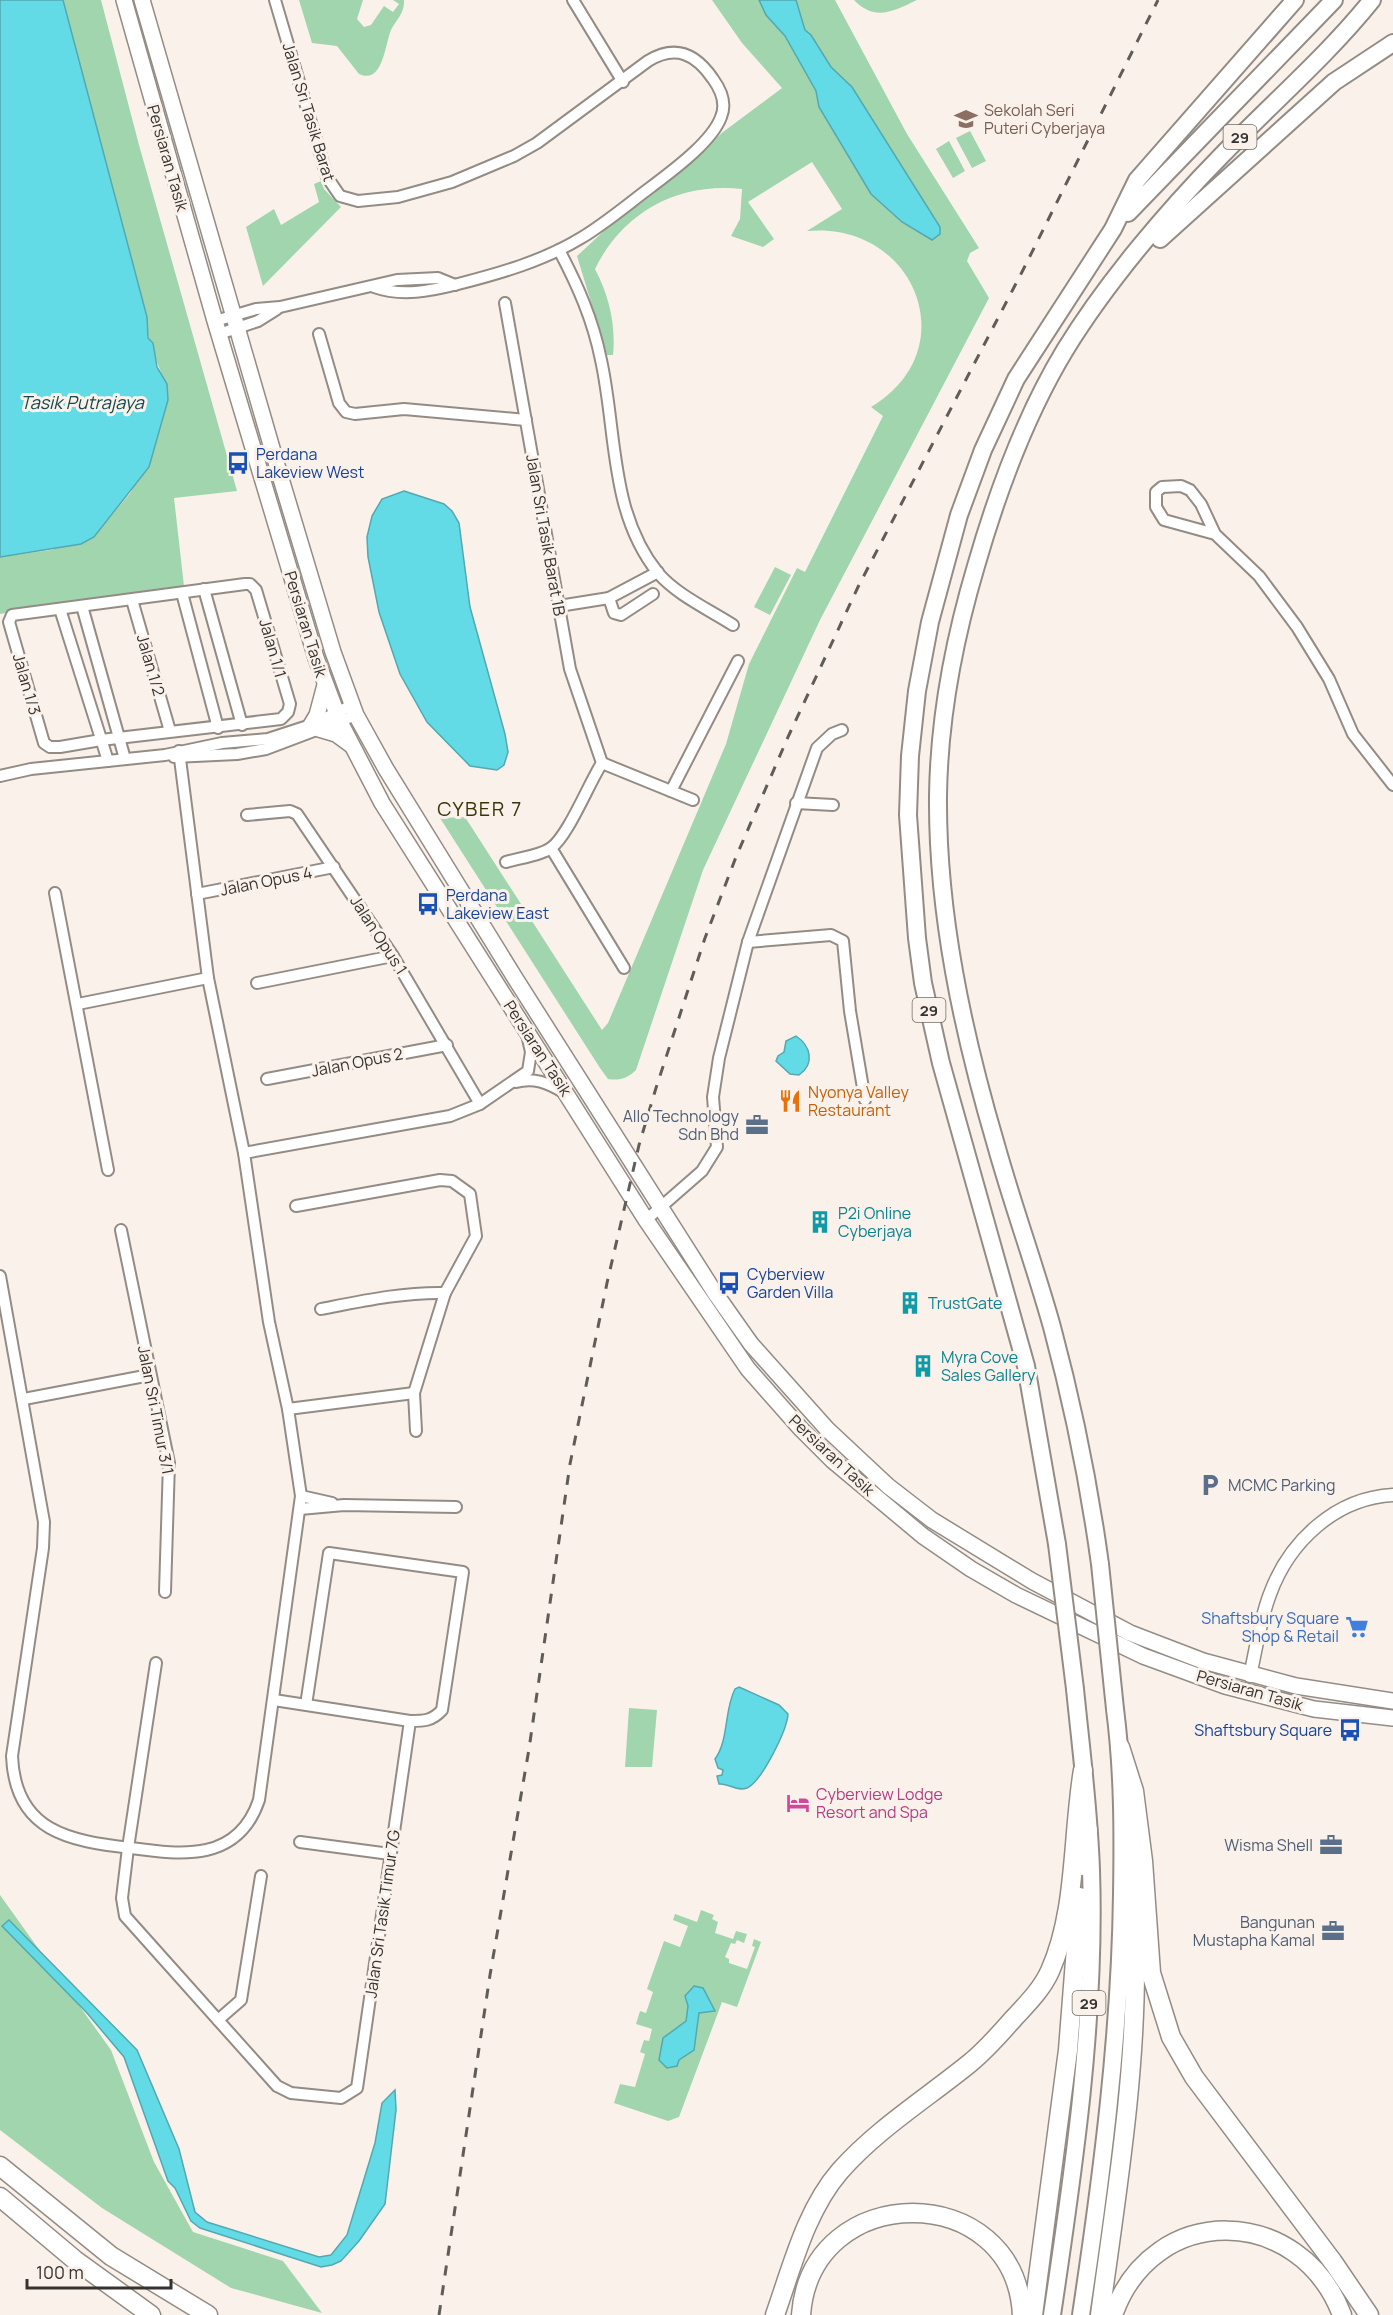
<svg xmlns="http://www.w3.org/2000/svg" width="1393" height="2315" font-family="Manrope,sans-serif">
<rect width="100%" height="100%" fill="#faf2ea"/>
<g fill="#a1d5ae">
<path d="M 63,0 L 101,0 L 139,145 L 237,491 L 174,498 L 184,586 L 0,614 L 0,557 L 51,550 L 94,537 L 131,492 L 167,384 C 160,372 143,330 147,317 Z"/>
<path d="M 299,0 L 363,0 L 357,19 L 364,27 L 371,25 L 384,6 L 393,12 L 399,4 L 393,0 L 404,0 C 405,13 396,20 391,30 C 385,44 383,85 359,74 L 337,46 L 312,43 Z"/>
<path d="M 712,0 L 835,0 L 907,134 L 979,248 L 970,253 L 967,261 L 989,298 L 820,620 L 703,870 L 636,1070 C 628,1078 620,1081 608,1079 L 600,1068 L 440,818 L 465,817 L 602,1030 L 608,1023 L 726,744 L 749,664 L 797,568 L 805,572 L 883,416 L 871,407 C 967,350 915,221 807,231 L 842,209 L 812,162 L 748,202 L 774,239 L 763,247 L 731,236 L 740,219 L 742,189 C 678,182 623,212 595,269 C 609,296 616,324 613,355 L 607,355 L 577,256 L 605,230 L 662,187 L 723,132 L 782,88 L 742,43 Z"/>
<path d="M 854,0 L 917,0 C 894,11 875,22 854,0 Z"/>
<polygon points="970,131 986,161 972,168 956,138"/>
<polygon points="949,141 965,171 953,178 936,149"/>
<polygon points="321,181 324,189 341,207 263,286 246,227 274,209 281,225 319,202 314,184"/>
<polygon points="775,567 791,575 770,615 754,607"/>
<polygon points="629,1708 657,1710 652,1767 625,1767"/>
<polygon points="0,1895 111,2050 154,2162 193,2232 283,2261 322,2313 231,2288 102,2208 0,2130"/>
<polygon points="701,1910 714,1915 712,1919 718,1922 715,1933 733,1939 736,1931 747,1934 744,1943 737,1940 735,1944 731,1943 725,1957 729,1959 729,1963 747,1969 755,1947 752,1946 754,1939 761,1942 737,2007 722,2002 679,2117 668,2121 614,2103 620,2084 635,2087 645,2054 640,2052 644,2040 649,2041 652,2029 636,2024 640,2011 646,2013 653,1992 647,1989 664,1941 680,1947 688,1926 673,1920 675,1914 697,1922"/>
</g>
<g fill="#62dbe7" stroke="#54a8b0" stroke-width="1.5">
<polygon points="0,0 63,0 147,317 148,338 153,343 157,367 167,384 168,400 149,467 94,537 81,544 0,557"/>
<polygon points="759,0 796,0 805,30 811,35 831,67 852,87 940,227 940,234 932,240 902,222 871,194 819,107 816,91 785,36 766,15"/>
<polygon points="404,491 444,504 452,511 459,523 470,607 505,734 508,752 504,765 497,770 470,766 427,722 400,674 379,612 368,557 367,537 372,516 382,499"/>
<path d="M 796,1036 C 811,1046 815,1064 799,1075 L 790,1074 L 776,1061 L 778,1056 L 784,1052 L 786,1041 Z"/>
<path d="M 739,1687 L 779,1705 L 788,1714 C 787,1730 762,1781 747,1788 C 737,1792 729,1783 719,1784 L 717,1776 L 722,1775 L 723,1770 L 718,1768 L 715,1759 C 729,1740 724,1710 735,1689 Z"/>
<polygon points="9,1920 137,2050 179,2149 195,2212 207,2222 319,2257 331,2255 347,2235 375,2143 382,2103 395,2090 396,2110 385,2204 359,2241 341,2261 332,2265 321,2267 200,2228 191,2221 175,2188 168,2181 124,2057 87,2013 2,1926"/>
<polygon points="694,1986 703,1988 715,2011 699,2013 694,2050 679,2060 677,2066 667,2068 659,2060 663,2038 686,2021 688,2006 685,1996"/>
</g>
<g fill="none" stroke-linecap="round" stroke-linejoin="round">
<g stroke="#938c85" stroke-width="14">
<g id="minor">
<path d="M 275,0 L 327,177 L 340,196 L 358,201 L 398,197 L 452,182 L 514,156 L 537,143 L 648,61 C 676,44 696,54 713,79 C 721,90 727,103 721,117 C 712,142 672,171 651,187 C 628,204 606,223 581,238 C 543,261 501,273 458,284 C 430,291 402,297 374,287"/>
<polyline points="573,0 623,82"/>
<path d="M 559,250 C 578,286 593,320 601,360 C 617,432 609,512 658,573 C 677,595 708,609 733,625"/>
<polyline points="505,303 570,669 602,763"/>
<polyline points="215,321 256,309 280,307 397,280 438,278 455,285"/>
<polyline points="219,334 258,321 277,309"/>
<polyline points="319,334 339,403 346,412 355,414 404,409 526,420"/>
<polyline points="1215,534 1164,520 1156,507 1156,492 1162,487 1181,486 1190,490 1201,504 1215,534 1259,576 1297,627 1329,679 1353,734 1393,785"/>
<polygon points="245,584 250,584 256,590 290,704 288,712 281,719 101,740 60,747 50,747 44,743 9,622 12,615"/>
<polyline points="204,589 242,725"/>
<polyline points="182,593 218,728"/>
<polyline points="609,598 614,613 621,615 653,594"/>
<polyline points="132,600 170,731"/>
<polyline points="82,606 125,759"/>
<polyline points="559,606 609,598 658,572"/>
<polyline points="60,609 108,761"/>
<polyline points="174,757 237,754 266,749 356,715"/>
<polyline points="602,763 693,800"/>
<polyline points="0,776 31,769 165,755 222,743 268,739 311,725 352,705"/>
<polyline points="671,791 738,661"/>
<polyline points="796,803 833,805"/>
<polyline points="247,815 290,811 297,814 393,956 480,1104"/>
<polyline points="551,848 624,968"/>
<path d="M 506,862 C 518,858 540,856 551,848 C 568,836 589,783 602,763"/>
<polyline points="55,893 108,1170"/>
<polyline points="197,894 334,867"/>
<polyline points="748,942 831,935 843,941 850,1011 865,1100"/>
<polyline points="257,983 393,956"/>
<polyline points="78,1004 208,978"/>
<polyline points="267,1079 447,1045"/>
<path d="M 516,1082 C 534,1077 548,1083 563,1092"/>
<polyline points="244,1153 450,1116 480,1104 528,1071 531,1052 528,1039"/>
<polyline points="296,1206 440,1180 452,1181 470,1194 476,1236 445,1293 414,1393 416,1431"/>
<polyline points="646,1220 702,1171 717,1147 713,1097 719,1058 748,942 817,748 832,734 842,730"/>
<polyline points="121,1230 169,1463 165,1592"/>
<path d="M 0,1276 L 44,1522 L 43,1548 L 12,1756 C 15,1832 70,1841 131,1848 C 183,1855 238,1862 259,1800 L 301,1496 L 288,1409 L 269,1322 L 244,1153 L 208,978 L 179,751"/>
<path d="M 321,1309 C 362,1301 403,1292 445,1293"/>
<polyline points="24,1399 150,1375"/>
<polyline points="288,1409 414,1393"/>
<polyline points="301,1496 332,1503"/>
<polyline points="300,1509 344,1505 456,1507"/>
<polyline points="156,1663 128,1848 122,1898 125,1916 277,2086 291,2093 341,2098 357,2088 410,1721"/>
<path d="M 274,1700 L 410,1721 C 424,1721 432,1721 442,1710 L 463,1572 L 329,1553 L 306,1705"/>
<polyline points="300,1842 390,1854"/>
<polyline points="218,2020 241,2000 261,1876"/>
</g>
</g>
<g stroke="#938c85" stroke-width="15">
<path id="tertiary" d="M 1250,1676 C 1256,1649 1260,1620 1270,1594 C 1289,1542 1335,1498 1393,1495"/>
</g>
<g stroke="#938c85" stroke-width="18">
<g id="primary">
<polyline points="124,0 215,321 316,658 340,722 382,803 646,1220 748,1369 801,1429 832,1460 923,1536 971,1569 1016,1595 1143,1656 1225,1686 1314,1709 1393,1718"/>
<polyline points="142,0 276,462 333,652 356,715 386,769 515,978 715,1293 751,1344 827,1429 888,1486 932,1520 1032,1581 1130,1633 1203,1661 1296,1686 1393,1701"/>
<polyline points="311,725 317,715 325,685"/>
<polyline points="319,729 336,734 351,745"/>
</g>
</g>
<g stroke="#938c85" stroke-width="20">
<g id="trunk">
<polyline points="1128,213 1334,0"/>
<polyline points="1160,239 1334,82 1393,43"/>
<polyline points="1057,1544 1026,1366 941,1063 923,983 917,938 908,815 910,756 917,691 930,622 959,515 983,450 1016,379 1113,229 1137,180 1295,0"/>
<path d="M 1100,1564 C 1089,1484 1073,1405 1052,1327 C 1035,1266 1013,1206 996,1145 C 963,1033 937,914 938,796 C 939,718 954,640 976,566 C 997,493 1025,416 1065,350 C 1106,283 1167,211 1222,155 C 1272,103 1327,56 1372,0"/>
<path d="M 1052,2315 C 1074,2168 1096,2019 1091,1870 C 1089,1810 1081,1749 1075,1689"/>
<path d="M 1081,2315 C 1102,2175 1120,2036 1122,1895 C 1123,1832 1123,1771 1115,1709"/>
</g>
</g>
<g stroke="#938c85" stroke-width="21">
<g id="motorway">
<polyline points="1120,1747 1134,1791 1143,1861 1151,1973 1171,2037 1194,2077 1333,2262 1369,2315"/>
<polyline points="1081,1866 1088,1830"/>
<polyline points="0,2166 111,2256 208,2315"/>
<polyline points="0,2197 75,2260 151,2315"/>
<path d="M 775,2315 C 792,2267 806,2210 840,2171 C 877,2129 927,2098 970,2063 C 986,2050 1000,2034 1014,2018 C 1027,2004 1042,1989 1050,1971 C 1077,1911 1072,1836 1083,1770"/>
<path d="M 801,2315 C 811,2179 1015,2179 1022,2315"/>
<polyline points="1033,2315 1068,2050 1080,1897"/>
<path d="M 1100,2315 C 1116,2196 1136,2078 1135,1958 C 1134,1916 1134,1877 1124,1836"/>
<path d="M 1113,2315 C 1153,2201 1300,2204 1342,2315"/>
</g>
</g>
<use href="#minor" stroke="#fff" stroke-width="10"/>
<use href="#tertiary" stroke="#fff" stroke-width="12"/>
<use href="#primary" stroke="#fff" stroke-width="15"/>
<use href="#trunk" stroke="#fff" stroke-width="16"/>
<use href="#motorway" stroke="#fff" stroke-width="18"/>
<polyline stroke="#605c58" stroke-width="3" stroke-dasharray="10 10" stroke-linecap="butt" points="439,2315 490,1975 529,1749 570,1464 607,1283 639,1145 656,1088 705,938 736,857 788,737 858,587 1023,270 1158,0"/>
<g stroke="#938c85" stroke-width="20" stroke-linecap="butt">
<g id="trunk-bridge">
<polyline points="1057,1544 1075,1689"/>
<polyline points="1100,1564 1115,1709"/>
</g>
</g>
<use href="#trunk-bridge" stroke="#fff" stroke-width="16"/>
</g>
<defs>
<g id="school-bare" transform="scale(1.8)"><path d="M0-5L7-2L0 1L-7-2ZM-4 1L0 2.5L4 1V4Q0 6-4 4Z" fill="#8d6e63" stroke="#faf2ea" stroke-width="2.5" paint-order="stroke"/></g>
<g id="bus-bare" transform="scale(1.8)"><path d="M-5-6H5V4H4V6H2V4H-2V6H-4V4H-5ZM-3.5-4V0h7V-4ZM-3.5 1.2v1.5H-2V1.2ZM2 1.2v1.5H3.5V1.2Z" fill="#1a4fb4" stroke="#faf2ea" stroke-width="2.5" paint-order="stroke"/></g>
<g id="restaurant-bare" transform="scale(1.8)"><path d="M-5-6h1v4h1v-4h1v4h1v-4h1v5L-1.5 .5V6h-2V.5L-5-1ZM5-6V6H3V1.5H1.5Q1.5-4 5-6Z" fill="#e8710a" stroke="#faf2ea" stroke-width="2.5" paint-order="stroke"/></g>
<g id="office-bare" transform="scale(1.8)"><path d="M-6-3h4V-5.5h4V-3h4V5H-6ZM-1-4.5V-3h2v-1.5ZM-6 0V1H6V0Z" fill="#5c6f8a" stroke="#faf2ea" stroke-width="2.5" paint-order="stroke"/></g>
<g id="building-bare" transform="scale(1.8)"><path d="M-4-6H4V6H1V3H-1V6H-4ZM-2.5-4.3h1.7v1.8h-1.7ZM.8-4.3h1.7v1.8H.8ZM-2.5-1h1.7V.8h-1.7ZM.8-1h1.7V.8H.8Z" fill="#0f9aa8" stroke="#faf2ea" stroke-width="2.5" paint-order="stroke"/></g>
<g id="parking-bare" transform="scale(1.8)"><path d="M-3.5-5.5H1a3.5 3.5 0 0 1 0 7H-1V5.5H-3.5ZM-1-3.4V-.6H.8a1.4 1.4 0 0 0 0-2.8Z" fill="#5c6f8a" stroke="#faf2ea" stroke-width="2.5" paint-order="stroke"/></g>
<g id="supermarket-bare" transform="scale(1.8)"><path d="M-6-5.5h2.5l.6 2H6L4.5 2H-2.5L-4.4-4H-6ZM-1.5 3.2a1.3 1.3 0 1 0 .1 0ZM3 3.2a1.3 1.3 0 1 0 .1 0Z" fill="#3f7fe0" stroke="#faf2ea" stroke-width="2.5" paint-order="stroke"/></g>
<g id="hotel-bare" transform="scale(1.8)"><path d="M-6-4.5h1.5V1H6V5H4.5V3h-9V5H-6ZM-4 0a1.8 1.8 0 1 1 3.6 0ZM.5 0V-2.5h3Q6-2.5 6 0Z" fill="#d1479c" stroke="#faf2ea" stroke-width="2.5" paint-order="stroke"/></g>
</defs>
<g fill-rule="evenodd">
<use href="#school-bare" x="966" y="119"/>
<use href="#bus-bare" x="238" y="463"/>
<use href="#bus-bare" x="428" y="904"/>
<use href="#restaurant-bare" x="790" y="1101"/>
<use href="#office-bare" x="757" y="1125"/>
<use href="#building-bare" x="820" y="1222"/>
<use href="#bus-bare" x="729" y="1283"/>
<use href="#building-bare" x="910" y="1303"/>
<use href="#building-bare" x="923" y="1366"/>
<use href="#parking-bare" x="1210" y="1485"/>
<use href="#supermarket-bare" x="1357" y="1627"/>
<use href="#bus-bare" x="1350" y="1730"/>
<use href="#hotel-bare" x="798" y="1803"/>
<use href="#office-bare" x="1331" y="1845"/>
<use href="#office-bare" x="1333" y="1931"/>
</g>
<g text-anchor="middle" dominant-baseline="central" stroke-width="6" stroke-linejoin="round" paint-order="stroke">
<g fill="#faf2ea" stroke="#706c67" stroke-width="1.5">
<rect x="1223.5" y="125" width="33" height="24" rx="4.5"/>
<rect x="912.5" y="998" width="33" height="24" rx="4.5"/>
<rect x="1072.5" y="1991" width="33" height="24" rx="4.5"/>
</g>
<g font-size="15" font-weight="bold" fill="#35322f">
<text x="1240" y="137">29</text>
<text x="929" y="1010">29</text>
<text x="1089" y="2003">29</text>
</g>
<g font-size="16" fill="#785e54" stroke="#faf2ea" text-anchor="start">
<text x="984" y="110">Sekolah Seri<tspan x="984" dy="18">Puteri Cyberjaya</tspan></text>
</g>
<g font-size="16" fill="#35322f" stroke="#faf2ea">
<text transform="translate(309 112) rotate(73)">Jalan Sri Tasik Barat</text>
<text transform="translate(168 158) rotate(74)">Persiaran Tasik</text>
<text transform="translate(546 535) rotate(80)">Jalan Sri Tasik Barat 1B</text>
<text transform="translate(306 624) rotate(73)">Persiaran Tasik</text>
<text transform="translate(273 648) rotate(74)">Jalan 1/1</text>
<text transform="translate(151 665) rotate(74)">Jalan 1/2</text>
<text transform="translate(27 684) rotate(74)">Jalan 1/3</text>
<text transform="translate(266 881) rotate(-11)">Jalan Opus 4</text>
<text transform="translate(379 935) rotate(57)">Jalan Opus 1</text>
<text transform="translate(538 1048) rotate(57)">Persiaran Tasik</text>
<text transform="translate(357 1062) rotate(-11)">Jalan Opus 2</text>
<text transform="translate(156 1410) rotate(79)">Jalan Sri Timur 3/1</text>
<text transform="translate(832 1455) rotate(43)">Persiaran Tasik</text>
<text transform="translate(1250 1690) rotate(16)">Persiaran Tasik</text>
<text transform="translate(382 1914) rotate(-82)">Jalan Sri Tasik Timur 7G</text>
</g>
<g font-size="16" fill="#164399" stroke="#faf2ea" text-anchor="start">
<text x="256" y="454">Perdana<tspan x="256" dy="18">Lakeview West</tspan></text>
<text x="446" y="895">Perdana<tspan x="446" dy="18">Lakeview East</tspan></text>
<text x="747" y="1274">Cyberview<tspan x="747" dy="18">Garden Villa</tspan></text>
<text x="1332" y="1730" text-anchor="end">Shaftsbury Square</text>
</g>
<g font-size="16" fill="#c56008" stroke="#faf2ea" text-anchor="start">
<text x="808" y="1092">Nyonya Valley<tspan x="808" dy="18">Restaurant</tspan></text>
</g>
<g font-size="16" fill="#4e5e75" stroke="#faf2ea" text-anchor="end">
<text x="739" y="1116">Allo Technology<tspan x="739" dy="18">Sdn Bhd</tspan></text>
<text x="1228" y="1485" text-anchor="start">MCMC Parking</text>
<text x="1313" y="1845">Wisma Shell</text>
<text x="1315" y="1922">Bangunan<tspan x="1315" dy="18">Mustapha Kamal</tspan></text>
</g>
<g font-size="16" fill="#0d838f" stroke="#faf2ea" text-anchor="start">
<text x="838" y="1213">P2i Online<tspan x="838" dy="18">Cyberjaya</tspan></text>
<text x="928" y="1303">TrustGate</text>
<text x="941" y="1357">Myra Cove<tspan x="941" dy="18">Sales Gallery</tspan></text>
</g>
<g font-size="16" fill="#366cbe" stroke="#faf2ea" text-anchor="end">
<text x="1339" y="1618">Shaftsbury Square<tspan x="1339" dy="18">Shop &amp; Retail</tspan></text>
</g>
<g font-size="16" fill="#b23c85" stroke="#faf2ea" text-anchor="start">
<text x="816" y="1794">Cyberview Lodge<tspan x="816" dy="18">Resort and Spa</tspan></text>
</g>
<g font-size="18" font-style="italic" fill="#144a4f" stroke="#faf2ea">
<text x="82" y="402">Tasik Putrajaya</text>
</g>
<g font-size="20" letter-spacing="1.5" fill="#3c3409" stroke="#faf2ea">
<text x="480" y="808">CYBER 7</text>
</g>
</g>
<path d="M27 2279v9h144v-9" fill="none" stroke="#35322f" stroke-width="3"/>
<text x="36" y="2279" font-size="18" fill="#35322f" stroke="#faf2ea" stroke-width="4.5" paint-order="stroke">100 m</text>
</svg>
